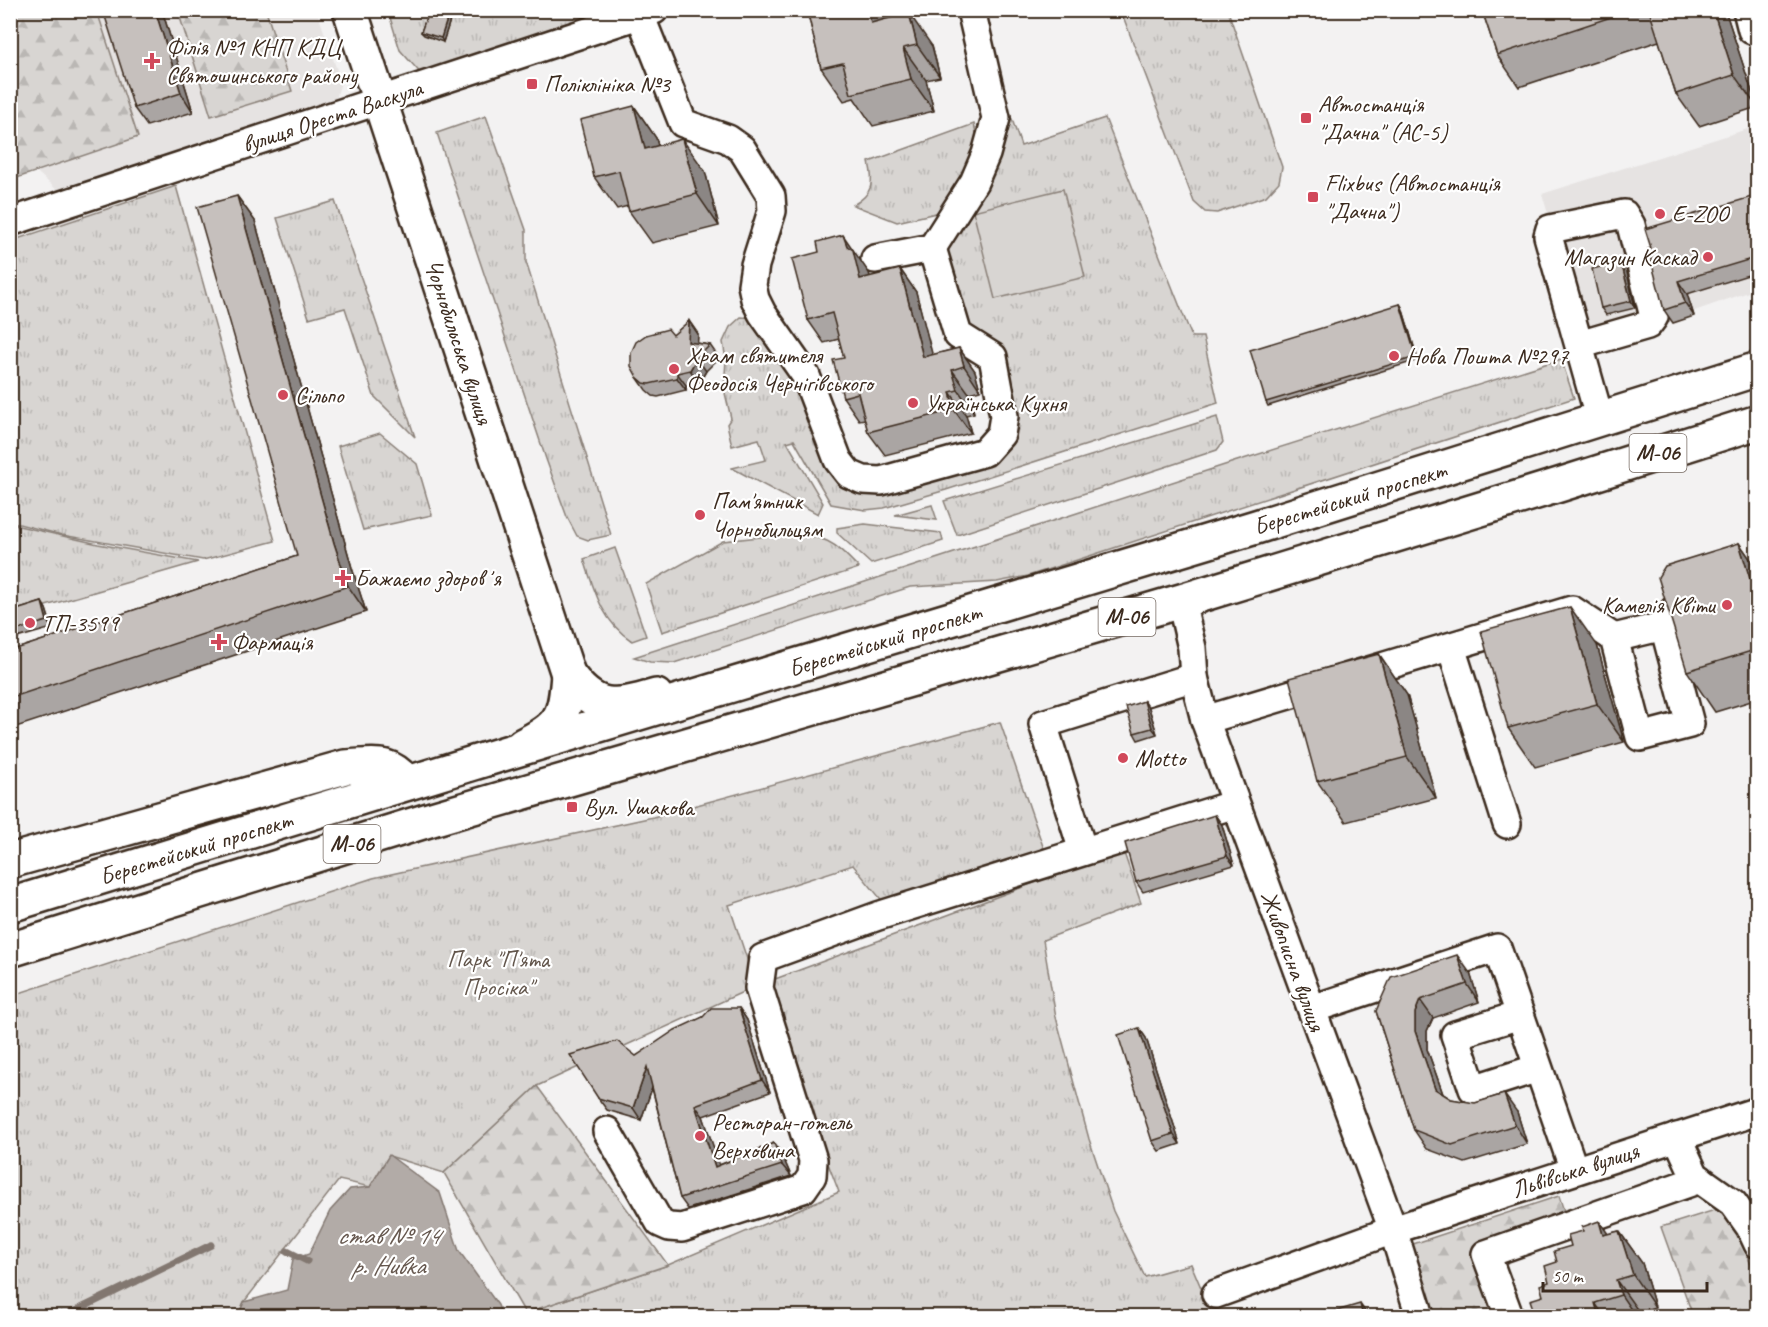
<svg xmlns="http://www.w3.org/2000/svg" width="1768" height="1327" font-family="Caveat,sans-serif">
<defs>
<pattern id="grass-tufts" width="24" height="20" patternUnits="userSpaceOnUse" patternTransform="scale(1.5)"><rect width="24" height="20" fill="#d8d5d2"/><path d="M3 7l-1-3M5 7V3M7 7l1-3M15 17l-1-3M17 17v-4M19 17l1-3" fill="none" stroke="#bab7b4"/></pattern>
<pattern id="forest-firs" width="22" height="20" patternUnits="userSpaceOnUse" patternTransform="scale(1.5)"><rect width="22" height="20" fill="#d8d5d2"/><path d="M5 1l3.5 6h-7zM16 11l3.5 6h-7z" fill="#bab7b4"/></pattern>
</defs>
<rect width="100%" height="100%" fill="#f3f2f2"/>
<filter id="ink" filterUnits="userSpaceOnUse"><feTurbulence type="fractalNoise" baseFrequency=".0167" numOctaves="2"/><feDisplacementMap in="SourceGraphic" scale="12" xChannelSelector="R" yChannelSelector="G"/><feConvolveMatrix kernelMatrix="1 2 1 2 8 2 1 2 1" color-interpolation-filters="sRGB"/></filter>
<g filter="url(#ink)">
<g fill="#e6e3e2">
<polygon points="10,11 317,11 341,82 335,102 57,190 38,173 11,87"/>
<polygon points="1757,126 1757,289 1589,348 1542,194"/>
</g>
<g fill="url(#grass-tufts)" stroke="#8a8078" stroke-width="1.5">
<polygon points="388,11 627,11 423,76 400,50"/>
<polygon points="1121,11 1228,11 1282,167 1279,182 1266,196 1217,213 1205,212 1194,202"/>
<polygon points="486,116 526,230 526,262 611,535 588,540 577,536 567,517 546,459 437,133"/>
<polygon points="1105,118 1192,337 1203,337 1218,403 946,490 884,508 865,510 831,504 794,440 787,442 823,503 818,514 732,468 766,460 759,439 732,446 727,424 731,418 724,389 726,360 723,342 730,327 741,317 753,318 783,359 844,481 1007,437 973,333 962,314 946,247 998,125 1012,119 1021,146"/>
<path d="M 974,124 L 977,137 L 975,154 L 952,199 L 936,213 L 897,222 L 853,205 C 873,194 874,183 869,162 Z"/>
<polygon points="176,186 275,541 203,560 62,535 11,522 11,241"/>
<polygon points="335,201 415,437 374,396 345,308 309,318 277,218"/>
<polygon points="1561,359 1574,398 1028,576 997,582 910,587 674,663 650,662 634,657 1237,461"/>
<polygon points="1217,417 1223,442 1217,450 957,535 944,501"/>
<polygon points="380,433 417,464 432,515 363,530 338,446"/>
<polygon points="932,505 937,520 895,515"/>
<polygon points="10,524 98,544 198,562 11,616"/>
<polygon points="865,524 941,533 943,541 871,564 837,533 837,528"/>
<path d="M 787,534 C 827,537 831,539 859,568 L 662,632 L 646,584 L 723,541 Z"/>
<path d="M 615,548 L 646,636 L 632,641 C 602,622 594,590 584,559 Z"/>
<polygon points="1000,722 1046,855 884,903 853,865 729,905 756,986 537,1086 444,1173 389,1156 370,1187 339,1180 244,1302 238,1316 11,1316 10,996 373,878 653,817"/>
<polygon points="1123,850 1141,903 1043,940 1056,1017 1089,1139 1113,1211 1145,1277 1191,1264 1213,1316 520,1316 525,1313 668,1265 839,1192 759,985"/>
</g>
<g fill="url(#forest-firs)" stroke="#8a8078" stroke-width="1.5">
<polygon points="10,11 97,11 138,137 11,180"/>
<polygon points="178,11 266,11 292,91 211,116"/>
<polygon points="537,1086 668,1265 525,1313 444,1173"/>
<polygon points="1559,1196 1565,1214 1473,1249 1498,1316 1429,1316 1407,1246"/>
<polygon points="1715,1210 1732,1219 1757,1279 1757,1316 1693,1316 1661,1227"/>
</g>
<polygon fill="#d8d5d2" stroke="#8a8078" stroke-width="1.5" points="1063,189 1085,277 995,299 973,211"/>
<polygon fill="#b2aba7" stroke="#827770" stroke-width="1.5" points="389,1155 440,1193 459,1251 498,1305 502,1316 238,1316 244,1302 287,1290 293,1259 309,1254 330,1211 350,1189 370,1187"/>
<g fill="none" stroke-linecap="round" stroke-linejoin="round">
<g stroke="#827770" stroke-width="7">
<polyline points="287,1251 307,1261"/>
<polyline points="65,1316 211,1245"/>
</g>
<g stroke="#3b2a1e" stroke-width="32">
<g id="minor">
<polyline points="1747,10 1752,30"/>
<polyline points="640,15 683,123 728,139 742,149 771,196 772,211 755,265 752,285 755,299 762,313 806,376 838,460 849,474 863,480 881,481 985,452 1001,434 1004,416 993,357 958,335 932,248 875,259"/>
<polyline points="10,222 654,10"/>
<polyline points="932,248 974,182 986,154 996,118 971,10"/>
<polyline points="1579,345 1648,325 1654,317 1631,225 1624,214 1550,229 1548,236 1600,420"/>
<polyline points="1181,601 1192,648 1194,677 1205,720 1393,1230 1420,1316"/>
<polyline points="1614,638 1664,626 1674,610"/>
<polyline points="1451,647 1507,824"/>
<polyline points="1205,720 1572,610 1614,638 1640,737 1690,724 1664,626"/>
<polyline points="1083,851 1043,724 1194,677"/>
<polyline points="1312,1009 1497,948 1574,1170"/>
<polyline points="1520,1015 1455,1035 1473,1089 1538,1068"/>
<polyline points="607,1131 660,1223 669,1227 682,1228 803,1189 812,1176 813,1160 759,988 763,958 878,916 1235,804"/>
<polyline points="1677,1137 1695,1176 1733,1203 1750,1227 1758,1244"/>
<polyline points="1216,1294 1393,1230 1758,1111"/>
<polyline points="1509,1316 1486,1254 1700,1179"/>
</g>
</g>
<g stroke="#3b2a1e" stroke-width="38">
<g id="major">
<path d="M 350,10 L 568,674 C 595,712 615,708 656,696"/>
<path d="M 523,745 C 562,726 565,716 568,674"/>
</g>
</g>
<g stroke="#3b2a1e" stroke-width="38">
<g id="highway">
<path d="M 10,861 L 345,767 C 373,766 388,759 407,783"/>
<polyline points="10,905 506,753 1256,527 1758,369"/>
<polyline points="10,950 432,819 1181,601 1559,485 1758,422"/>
</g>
</g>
<use href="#minor" stroke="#fff" stroke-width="27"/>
<use href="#major" stroke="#fff" stroke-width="33"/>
<use href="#highway" stroke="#fff" stroke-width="33"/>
</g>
<g fill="#aaa5a3" stroke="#3b2a1e" stroke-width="1.5">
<polygon points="162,10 193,112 147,126 134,108"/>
<polygon points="429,10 453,11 443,42 424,35 421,32"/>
<polygon points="807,10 882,10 884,20 932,46 940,77 926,80 934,111 873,126 854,98 844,101 821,68"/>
<polygon points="1482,10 1725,10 1757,107 1699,126 1676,94 1659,41 1519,87 1497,55"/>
<polygon points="634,106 656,138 658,145 705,171 719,226 652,243 629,211 628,206 617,209 594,177"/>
<polygon points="1758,195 1758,272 1687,294 1694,316 1673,323 1664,310 1651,248"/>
<polygon points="237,196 255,221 352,568 366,612 10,729 10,651 297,556"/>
<polygon points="860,259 861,262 869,273 870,277 900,269 916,292 932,355 959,348 975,371 980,390 969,393 974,413 966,415 971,433 885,455 868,432 865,419 859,420 843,397 844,358 839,339 824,343 808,320"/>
<polygon points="1626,268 1635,308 1606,315 1601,308"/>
<polygon points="1400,304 1402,307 1418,360 1268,406 1266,402"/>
<polygon points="689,321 698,334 697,343 710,345 719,358 706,371 699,383 686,385 686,390 658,397 653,396 646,390 637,377 673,335"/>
<polygon points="1739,543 1758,570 1758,699 1715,712 1687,671"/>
<polygon points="42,602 46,609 52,628 10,640 10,612"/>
<polygon points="1597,645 1624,742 1535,767 1508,728"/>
<polygon points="1379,654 1407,695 1436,798 1346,822 1317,781"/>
<polygon points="1144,701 1149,708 1157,734 1138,740 1134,733"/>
<polygon points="1215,815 1222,825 1234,865 1143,892 1136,882"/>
<polygon points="1470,973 1479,1002 1433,1018 1427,1031 1427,1049 1443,1094 1451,1099 1517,1112 1527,1144 1465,1163 1427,1149 1414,1130 1376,1011"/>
<polygon points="739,1008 747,1020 770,1092 703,1116 719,1165 774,1143 782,1155 791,1176 688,1209 680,1198 652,1088 641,1120 607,1110 598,1098 636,1056 703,1017"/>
<polygon points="1139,1028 1146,1038 1180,1144 1159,1151 1152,1141"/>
<polygon points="1619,1231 1642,1263 1655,1307 1639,1312 1640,1317 1536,1317 1543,1296 1549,1282 1557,1262 1608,1234"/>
</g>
<g fill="#8b8684" stroke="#3b2a1e" stroke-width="1.5">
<polygon points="155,10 162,10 193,112 181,93"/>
<polygon points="450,10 453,11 443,42 441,38"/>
<polygon points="868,10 882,10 893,55 871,23"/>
<polygon points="1713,10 1725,10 1757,107 1734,75"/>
<polygon points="909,13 932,46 940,77 917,45"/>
<polygon points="903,48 926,80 934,111 911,79"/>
<polygon points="634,106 656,138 667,181 645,149"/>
<polygon points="682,139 705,171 719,226 697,194"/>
<polygon points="237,196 255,221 352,568 366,612 348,586 334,543"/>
<polygon points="843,235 869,273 877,303 860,279 847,246"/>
<polygon points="1621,262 1626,268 1635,308 1631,301"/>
<polygon points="900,269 916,292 939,380 923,357"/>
<polygon points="1678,281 1687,294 1694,316 1685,303"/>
<polygon points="1400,304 1402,307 1418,360 1416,357"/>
<polygon points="689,321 698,334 697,355 688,342"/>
<polygon points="959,348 975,371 980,390 964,366"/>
<polygon points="697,358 706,371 699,383 690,370"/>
<polygon points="952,370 969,393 974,413 958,390"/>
<polygon points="677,373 686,385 686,390 677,378"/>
<polygon points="950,392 966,415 971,433 954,410"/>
<polygon points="1739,543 1758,570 1758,605"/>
<polygon points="42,602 46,609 52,628 47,621"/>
<polygon points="1570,607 1597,645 1624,742 1597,704"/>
<polygon points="1379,654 1407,695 1436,798 1407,757"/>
<polygon points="1144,701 1149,708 1157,734 1152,728"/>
<polygon points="1215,815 1222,825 1234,865 1227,856"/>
<polygon points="1457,955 1470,973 1479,1002 1467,984"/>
<polygon points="1420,1000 1433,1018 1427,1031 1427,1049 1448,1108 1435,1089 1415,1031 1415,1013"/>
<polygon points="739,1008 747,1020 770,1092 762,1080"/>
<polygon points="1139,1028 1146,1038 1180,1144 1173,1134"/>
<polygon points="647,1067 655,1079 641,1120 633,1108"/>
<polygon points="1504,1094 1517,1112 1527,1144 1515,1125"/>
<polygon points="695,1105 703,1116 724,1178 715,1167"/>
<polygon points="774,1143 782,1155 791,1176 782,1165"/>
<polygon points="1599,1221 1622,1254 1603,1235"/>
<polygon points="1619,1231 1642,1263 1655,1307 1633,1275"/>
<polygon points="1616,1280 1639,1312 1640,1317 1636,1317 1621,1295"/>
<polygon points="1595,1303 1605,1317 1599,1317"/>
<polygon points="1360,1304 1367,1314 1368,1317 1363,1317"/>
</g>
<g fill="#c6c0bd" stroke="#3b2a1e" stroke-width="1.5">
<polygon points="103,10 155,10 181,93 134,108"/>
<polygon points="429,10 450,10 441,38 421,32"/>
<polygon points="807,10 868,10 871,23 909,13 917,45 903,48 911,79 851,94 843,63 821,68"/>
<polygon points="1482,10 1632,10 1497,55"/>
<polygon points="1649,10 1713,10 1734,75 1676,94"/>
<polygon points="634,106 645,149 682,139 697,194 629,211 619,171 594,177 580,120"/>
<polygon points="1758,195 1758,257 1678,281 1685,303 1664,310 1648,249 1651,248 1645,229"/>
<polygon points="237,196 334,543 348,586 10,698 10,651 297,556 197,207"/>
<polygon points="843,235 847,246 853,250 860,279 900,269 923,357 959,348 964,366 952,370 958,390 950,392 954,410 868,432 858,393 843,397 833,360 844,358 832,313 808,320 792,259 819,252 817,242"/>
<polygon points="1621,262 1631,301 1601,308 1592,269"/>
<polygon points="1400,304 1416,357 1266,402 1250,350"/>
<polygon points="689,321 688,342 710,345 697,358 690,370 677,373 677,378 649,384 644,383 637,377 631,366 631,353 636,342 646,335 668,329 673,335"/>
<polygon points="1739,543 1758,605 1758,649 1687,671 1658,577 1665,566"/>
<polygon points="42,602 47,621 10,632 10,612"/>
<polygon points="1570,607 1597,704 1508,728 1481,631"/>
<polygon points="1379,654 1407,757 1317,781 1289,678"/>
<polygon points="1144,701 1152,728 1134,733 1126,707"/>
<polygon points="1215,815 1227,856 1136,882 1125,843"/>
<polygon points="1457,955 1467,984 1420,1000 1415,1013 1415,1031 1435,1089 1451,1099 1475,1103 1504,1094 1515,1125 1452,1145 1414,1130 1376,1011 1391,977"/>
<polygon points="711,1008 739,1008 762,1080 695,1105 715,1167 774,1143 782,1165 680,1198 647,1067 633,1108 598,1098 570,1055 617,1041 636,1056 675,1030 703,1017"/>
<polygon points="1139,1028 1173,1134 1152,1141 1118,1035"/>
<polygon points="1599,1221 1603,1235 1619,1231 1633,1275 1616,1280 1621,1295 1595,1303 1599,1317 1536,1317 1530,1300 1543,1296 1540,1285 1549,1282 1545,1266 1557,1262 1554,1251 1571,1246 1568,1235 1583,1231 1582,1227"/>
<polygon points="1360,1304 1363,1317 1316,1317"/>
</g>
</g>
<g fill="#d1495b" stroke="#fff" stroke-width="2">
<path d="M149 52h6v6h6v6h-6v6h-6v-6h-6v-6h6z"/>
<rect x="526" y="78" width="12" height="12" rx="3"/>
<rect x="1300" y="112" width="12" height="12" rx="3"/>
<rect x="1307" y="191" width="12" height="12" rx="3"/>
<circle cx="1660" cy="214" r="6"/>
<circle cx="1708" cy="257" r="6"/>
<circle cx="1394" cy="356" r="6"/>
<circle cx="674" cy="369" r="6"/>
<circle cx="283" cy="395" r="6"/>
<circle cx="913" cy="403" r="6"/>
<circle cx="700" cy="515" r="6"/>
<path d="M340 569h6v6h6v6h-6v6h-6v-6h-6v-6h6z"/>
<circle cx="1727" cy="605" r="6"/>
<circle cx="30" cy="623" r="6"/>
<path d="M216 633h6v6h6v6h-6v6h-6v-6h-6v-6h6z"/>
<circle cx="1123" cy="758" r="6"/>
<rect x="566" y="801" width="12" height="12" rx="3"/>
<circle cx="700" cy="1136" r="6"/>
</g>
<g text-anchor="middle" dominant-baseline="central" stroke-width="4.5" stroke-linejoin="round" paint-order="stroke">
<g fill="#fff" stroke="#766a62" stroke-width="1.5">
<rect x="1629.5" y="434" width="57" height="38" rx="4.5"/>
<rect x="1098.5" y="598" width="57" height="38" rx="4.5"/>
<rect x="323.5" y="825" width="57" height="38" rx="4.5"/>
</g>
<g font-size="22" font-weight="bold" fill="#3b2a1e">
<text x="1658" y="453">М-06</text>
<text x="1127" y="617">М-06</text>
<text x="352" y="844">М-06</text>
</g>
<g font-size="24" fill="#3b2a1e" stroke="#fff" text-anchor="start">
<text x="166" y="47">Філія №1 КНП КДЦ<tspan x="166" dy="28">Святошинського району</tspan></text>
<text x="544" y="84">Поліклініка №3</text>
<text x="1318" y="104">Автостанція<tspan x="1318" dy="28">"Дачна" (АС-5)</tspan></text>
<text x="1325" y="183">Flixbus (Автостанція<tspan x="1325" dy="28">"Дачна")</tspan></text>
<text x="1672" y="214">E-ZOO</text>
<text x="1696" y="257" text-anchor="end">Магазин Каскад</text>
<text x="686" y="355">Храм святителя<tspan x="686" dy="28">Феодосія Чернігівського</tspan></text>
<text x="1406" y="356">Нова Пошта №297</text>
<text x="295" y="395">Сільпо</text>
<text x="925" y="403">Українська Кухня</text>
<text x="712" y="501">Пам'ятник<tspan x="712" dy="28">Чорнобильцям</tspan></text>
<text x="355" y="578">Бажаємо здоровʼя</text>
<text x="1715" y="605" text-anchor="end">Камелія Квіти</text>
<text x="42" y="623">ТП-3599</text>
<text x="231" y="642">Фармація</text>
<text x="1135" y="758">Motto</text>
<text x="584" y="807">Вул. Ушакова</text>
<text x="712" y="1122">Ресторан-готель<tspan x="712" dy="28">Верховина</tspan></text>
</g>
<g font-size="24" fill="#3b2a1e" stroke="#fff">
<text transform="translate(332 116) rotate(-18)">вулиця Ореста Васкула</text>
<text transform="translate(459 342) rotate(72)">Чорнобильська вулиця</text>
<text transform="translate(1350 498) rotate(-17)">Берестейський проспект</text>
<text transform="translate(885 640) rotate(-17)">Берестейський проспект</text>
<text transform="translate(196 848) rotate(-17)">Берестейський проспект</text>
<text transform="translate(1293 961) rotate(70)">Живописна вулиця</text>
<text transform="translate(1575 1170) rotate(-18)">Львівська вулиця</text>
</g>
<g font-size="24" fill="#62554b" stroke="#fff">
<text x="498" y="959">Парк "П'ята<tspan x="498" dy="28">Просіка"</tspan></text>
</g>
<g font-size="26" font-style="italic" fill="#65574e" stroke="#fff">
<text x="388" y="1235">став № 14<tspan x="388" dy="30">р. Нивка</tspan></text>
</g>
</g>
<rect width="1768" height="1327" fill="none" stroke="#fff" stroke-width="36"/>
<rect x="18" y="18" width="1732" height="1291" fill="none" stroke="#3b2a1e" stroke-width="2" filter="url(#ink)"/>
<path d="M1543 1282v9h164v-9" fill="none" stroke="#3b2a1e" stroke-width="3"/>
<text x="1552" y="1282" font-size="18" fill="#3b2a1e" stroke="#ffffff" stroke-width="4.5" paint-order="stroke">50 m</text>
</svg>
